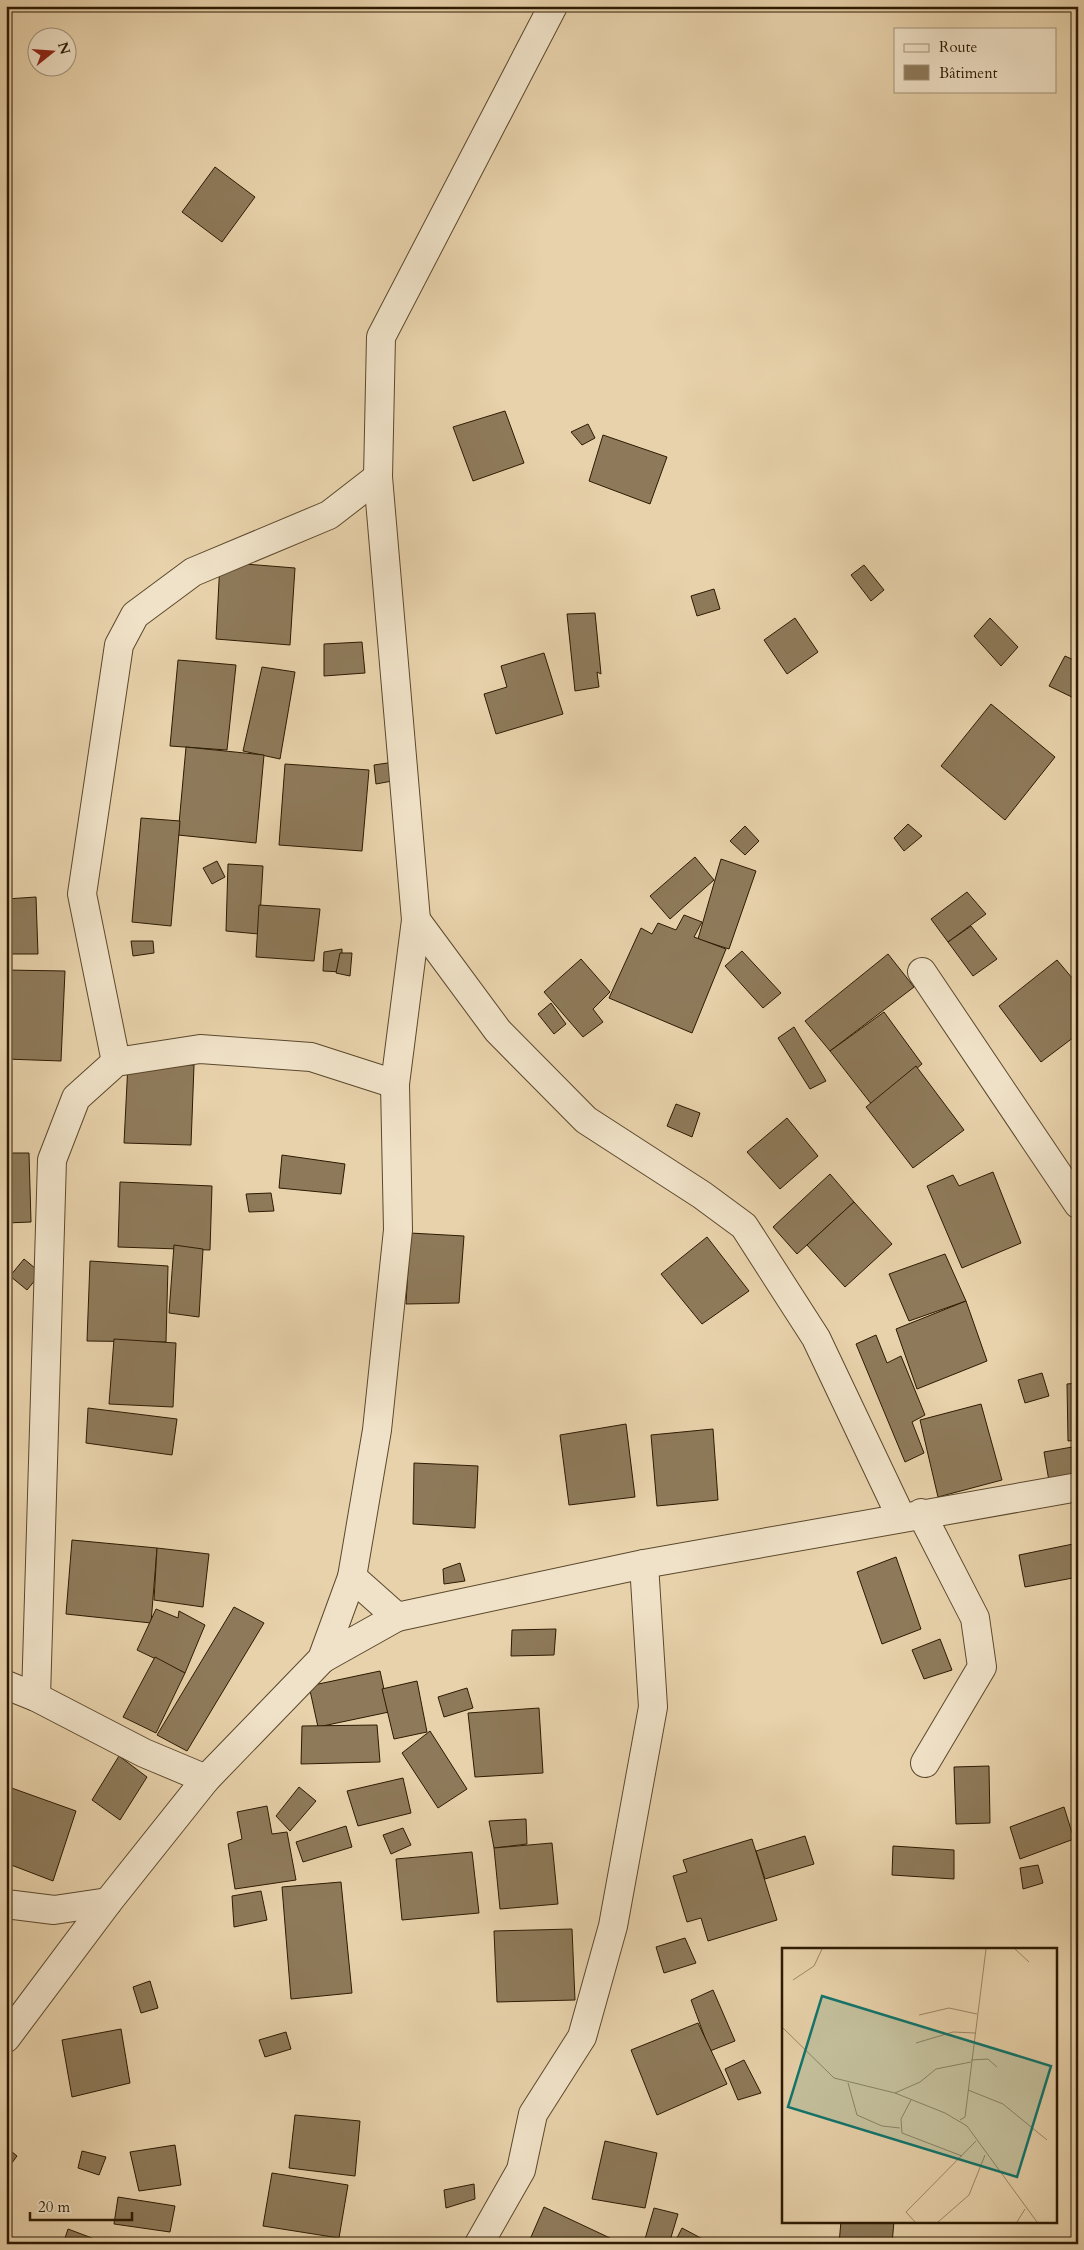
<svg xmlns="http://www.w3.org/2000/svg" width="1084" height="2250" font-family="Cardo,serif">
<rect width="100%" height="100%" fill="#e8d2ab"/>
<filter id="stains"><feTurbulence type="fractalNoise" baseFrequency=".004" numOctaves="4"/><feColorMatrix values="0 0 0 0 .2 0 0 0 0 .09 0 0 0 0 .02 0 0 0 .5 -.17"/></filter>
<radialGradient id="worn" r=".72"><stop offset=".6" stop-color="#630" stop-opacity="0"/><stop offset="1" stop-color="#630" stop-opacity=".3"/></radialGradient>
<g fill="#8e7a5a" stroke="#2c1a02">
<polygon points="215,167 255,197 222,242 182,212"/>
<polygon points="505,411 524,463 473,481 453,427"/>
<polygon points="588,424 595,438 582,445 571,432"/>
<polygon points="603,435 667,457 650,504 589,481"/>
<polygon points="220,562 295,568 290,645 216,639"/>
<polygon points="864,565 884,590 871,601 851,575"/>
<polygon points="714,589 720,609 697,616 691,596"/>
<polygon points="595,613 601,674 597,672 599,687 575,691 567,614"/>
<polygon points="795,618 818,652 787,674 764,640"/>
<polygon points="990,618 1018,647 1001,666 974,636"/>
<polygon points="362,642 365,673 324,676 324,644"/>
<polygon points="544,653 563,714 496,734 484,694 507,687 501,666"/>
<polygon points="1065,656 1078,662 1078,700 1049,686"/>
<polygon points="178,660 236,665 227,750 170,746"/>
<polygon points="262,667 295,672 280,759 243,751"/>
<polygon points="991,704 1055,757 1005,820 941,766"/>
<polygon points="186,747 264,755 256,843 178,835"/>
<polygon points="401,761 403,779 376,784 374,765"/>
<polygon points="285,764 369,770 362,851 279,845"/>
<polygon points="141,818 180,821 171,926 132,922"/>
<polygon points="908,824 922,836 904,851 894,838"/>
<polygon points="745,826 759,841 745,855 730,841"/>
<polygon points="695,857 714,880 670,919 650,896"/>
<polygon points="721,859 756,871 729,949 698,939"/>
<polygon points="217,861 225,877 212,884 203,868"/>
<polygon points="228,864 263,866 259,934 226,931"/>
<polygon points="967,892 986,914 948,942 931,919"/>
<polygon points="36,897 38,954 6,954 6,899"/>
<polygon points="259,905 320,909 314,961 256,957"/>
<polygon points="684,915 702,922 694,937 726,949 692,1033 609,998 641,928 652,934 658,923 676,930"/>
<polygon points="971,926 997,959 973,976 948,942"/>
<polygon points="131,941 153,941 154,953 133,956"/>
<polygon points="342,949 342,972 323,971 324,952"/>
<polygon points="742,951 781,993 763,1008 725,966"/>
<polygon points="340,953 352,953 350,976 336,973"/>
<polygon points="888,954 914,987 830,1051 805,1021"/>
<polygon points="581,959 610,992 593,1009 603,1022 583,1037 544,992"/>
<polygon points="1057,960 1078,985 1078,1034 1041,1062 999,1006"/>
<polygon points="6,970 65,971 61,1061 6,1059"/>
<polygon points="551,1003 566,1024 554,1034 538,1014"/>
<polygon points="884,1012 922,1064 872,1105 830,1051"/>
<polygon points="794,1027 826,1081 810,1089 778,1038"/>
<polygon points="128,1063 194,1065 191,1145 124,1143"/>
<polygon points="916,1066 964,1130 913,1168 866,1107"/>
<polygon points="676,1104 700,1113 692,1137 667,1126"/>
<polygon points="787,1118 818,1156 780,1189 747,1152"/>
<polygon points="6,1153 29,1153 31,1222 6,1223"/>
<polygon points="282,1155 345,1164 341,1194 279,1188"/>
<polygon points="993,1172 1021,1243 962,1268 927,1186 953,1175 959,1186"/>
<polygon points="830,1174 854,1202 797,1254 773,1227"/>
<polygon points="120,1182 212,1186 210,1250 118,1247"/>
<polygon points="271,1193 274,1211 249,1212 246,1194"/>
<polygon points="854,1202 892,1244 845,1287 807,1245"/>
<polygon points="410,1233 464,1236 459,1303 406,1304"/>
<polygon points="707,1237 749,1291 702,1324 661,1274"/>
<polygon points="174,1245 203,1249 199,1317 169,1313"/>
<polygon points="945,1254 966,1301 909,1321 889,1274"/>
<polygon points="24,1259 41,1273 27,1290 10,1276"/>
<polygon points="90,1261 168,1266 166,1342 87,1341"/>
<polygon points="966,1301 987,1361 917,1389 896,1329"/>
<polygon points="876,1335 887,1363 901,1356 925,1415 912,1422 924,1453 905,1462 856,1344"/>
<polygon points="114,1339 176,1343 173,1407 109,1404"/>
<polygon points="1042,1373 1049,1396 1025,1403 1018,1380"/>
<polygon points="1078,1383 1078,1440 1068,1441 1067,1384"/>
<polygon points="981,1404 1002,1480 938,1497 920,1420"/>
<polygon points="88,1408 177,1419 172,1455 86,1443"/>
<polygon points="626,1424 635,1497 569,1505 560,1435"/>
<polygon points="713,1429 718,1500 657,1506 651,1435"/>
<polygon points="1078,1446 1078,1477 1049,1481 1044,1452"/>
<polygon points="414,1463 478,1466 475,1528 413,1524"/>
<polygon points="72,1540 157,1548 151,1623 66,1614"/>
<polygon points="1078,1543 1078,1577 1025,1587 1019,1555"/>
<polygon points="157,1548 209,1554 203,1607 154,1600"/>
<polygon points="896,1557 921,1629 882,1644 857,1572"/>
<polygon points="460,1563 465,1581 444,1584 443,1569"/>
<polygon points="234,1607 264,1623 187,1751 157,1735"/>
<polygon points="156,1609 178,1618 179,1611 205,1625 185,1673 137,1650"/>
<polygon points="556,1629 554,1655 511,1656 512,1630"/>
<polygon points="940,1639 952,1670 924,1679 912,1650"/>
<polygon points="155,1657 185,1673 156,1733 123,1717"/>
<polygon points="380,1671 389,1712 318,1727 309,1686"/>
<polygon points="417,1681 427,1732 394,1739 382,1689"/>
<polygon points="467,1688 473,1708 444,1717 438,1697"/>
<polygon points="539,1708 543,1773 475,1777 468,1713"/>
<polygon points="377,1725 380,1762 301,1764 302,1726"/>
<polygon points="430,1731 467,1789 438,1808 402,1753"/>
<polygon points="119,1756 147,1777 120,1820 92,1800"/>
<polygon points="989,1766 990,1823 956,1824 954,1767"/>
<polygon points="403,1778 411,1813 358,1826 347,1791"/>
<polygon points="6,1786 76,1811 53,1881 6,1863"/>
<polygon points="299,1787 316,1801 290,1831 276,1816"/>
<polygon points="267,1806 272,1834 287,1832 296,1880 235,1889 228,1844 242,1839 237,1812"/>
<polygon points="1064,1807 1074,1839 1020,1859 1010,1827"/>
<polygon points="526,1819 527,1844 494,1848 489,1821"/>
<polygon points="346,1826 352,1847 303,1862 296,1842"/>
<polygon points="403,1828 411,1845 391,1854 383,1835"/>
<polygon points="805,1836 814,1864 765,1879 756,1851"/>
<polygon points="752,1839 777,1920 708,1941 701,1918 687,1922 673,1876 687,1872 683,1860"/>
<polygon points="552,1843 558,1904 500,1909 494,1848"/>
<polygon points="893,1846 954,1850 954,1879 892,1875"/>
<polygon points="472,1852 479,1913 402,1920 396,1859"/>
<polygon points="1038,1865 1043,1883 1023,1889 1020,1868"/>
<polygon points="341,1882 352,1993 291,1999 282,1887"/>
<polygon points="261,1891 267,1920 234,1927 232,1896"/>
<polygon points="572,1929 575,2000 497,2002 494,1931"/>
<polygon points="685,1938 696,1963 664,1973 656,1947"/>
<polygon points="150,1981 158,2008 141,2013 133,1987"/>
<polygon points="713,1990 735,2041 710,2051 691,2000"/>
<polygon points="698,2023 727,2084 657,2115 631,2050"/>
<polygon points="121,2029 130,2083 72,2097 62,2040"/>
<polygon points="286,2032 291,2049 265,2057 259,2040"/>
<polygon points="744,2060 761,2093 738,2100 725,2069"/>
<polygon points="295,2115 360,2121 355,2176 289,2168"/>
<polygon points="605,2141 657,2153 645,2208 592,2199"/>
<polygon points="175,2145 181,2185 139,2191 130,2152"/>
<polygon points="6,2147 17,2156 6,2171"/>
<polygon points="82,2151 106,2157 99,2175 78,2168"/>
<polygon points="272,2173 348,2185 339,2238 263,2226"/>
<polygon points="474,2184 475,2199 446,2208 444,2190"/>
<polygon points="118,2197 175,2206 170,2232 114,2224"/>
<polygon points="544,2207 610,2238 607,2244 528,2244"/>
<polygon points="654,2208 678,2214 669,2244 645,2239"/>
<polygon points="841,2221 894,2221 892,2244 839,2244"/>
<polygon points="682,2228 712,2244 674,2244"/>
<polygon points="68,2229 108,2244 63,2244"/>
</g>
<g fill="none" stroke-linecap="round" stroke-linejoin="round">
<g stroke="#5b482c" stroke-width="30">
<g id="minor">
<polyline points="416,920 498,1031 586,1120 702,1195 744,1226 816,1338 901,1517"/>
<polyline points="922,972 1078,1204"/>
<polyline points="116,1062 82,894 119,645 135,615 193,572 329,515 378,477"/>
<polyline points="921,1513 975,1618 982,1667 925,1763"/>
<polyline points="352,1577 397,1617 644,1564 1078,1487"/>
<polyline points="322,1659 397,1617"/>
<polyline points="6,1685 36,1697 144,1753 206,1779"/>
<polyline points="36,1697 52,1160 76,1098 116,1062 200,1049 311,1057 395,1084"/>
<polyline points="6,1904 54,1910 108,1902"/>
<polyline points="6,2038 108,1902 206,1779 322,1659 352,1577 377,1430 398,1230 395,1084 416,920 378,477 381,337 553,6"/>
<polyline points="479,2244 521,2170 533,2114 582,2037 613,1926 653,1707 644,1564"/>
</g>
</g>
<use href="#minor" stroke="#f0e2c8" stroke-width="28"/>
</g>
<g transform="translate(782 1948)">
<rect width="275" height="275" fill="#e8d2ab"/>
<path fill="none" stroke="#9d8867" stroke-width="1" d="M 233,1 L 247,14M 11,32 L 32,18 L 40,1M 137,67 L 167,60 L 195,66M 0,79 L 52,130 L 113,145 L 163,165 L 185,178 L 255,274M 134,95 L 171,84 L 193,85M 189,112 L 206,111 L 215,119M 66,135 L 75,167 L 100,178 L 118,180M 186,142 L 221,156 L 265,192M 113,145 L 138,134 L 154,121 L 189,114M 129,152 L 119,171 L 120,185 L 180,208M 178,172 L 183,169 L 204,1M 133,274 L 124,264 L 194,193M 156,274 L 187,247 L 203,207M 235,274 L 243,261"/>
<path fill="#0f766e" fill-opacity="0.15" stroke="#0f766e" stroke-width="2.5" d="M 40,48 L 269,118 L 235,229 L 6,159 Z"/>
<rect width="275" height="275" fill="none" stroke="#2c1a02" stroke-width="2.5"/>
</g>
<rect width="1084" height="2250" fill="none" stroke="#e8d2ab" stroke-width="25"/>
<rect x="8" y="8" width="1069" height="2235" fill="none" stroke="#2c1a02" stroke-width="2.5"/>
<rect x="12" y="12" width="1059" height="2225" fill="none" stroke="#2c1a02"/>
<rect x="894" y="28" width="162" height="65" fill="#f0e2c8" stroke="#a29279"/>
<rect x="904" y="44" width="25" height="8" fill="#f0e2c8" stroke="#a29279"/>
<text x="939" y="52" font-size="15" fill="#2c1a02">Route</text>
<rect x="904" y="65" width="25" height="15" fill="#8e7a5a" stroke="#a29279"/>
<text x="939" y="78" font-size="15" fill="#2c1a02">Bâtiment</text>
<g transform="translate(52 52) rotate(73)"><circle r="24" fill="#f0e2c8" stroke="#a29279"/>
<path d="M0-4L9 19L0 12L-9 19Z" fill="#8f2418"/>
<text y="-8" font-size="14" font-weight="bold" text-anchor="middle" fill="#2c1a02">N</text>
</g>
<path d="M30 2212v8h102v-8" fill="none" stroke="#2c1a02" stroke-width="2.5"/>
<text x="38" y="2212" font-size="15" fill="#2c1a02" stroke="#f0e2c8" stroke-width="4" paint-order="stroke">20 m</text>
<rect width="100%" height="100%" filter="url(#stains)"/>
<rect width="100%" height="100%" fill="url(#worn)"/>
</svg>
